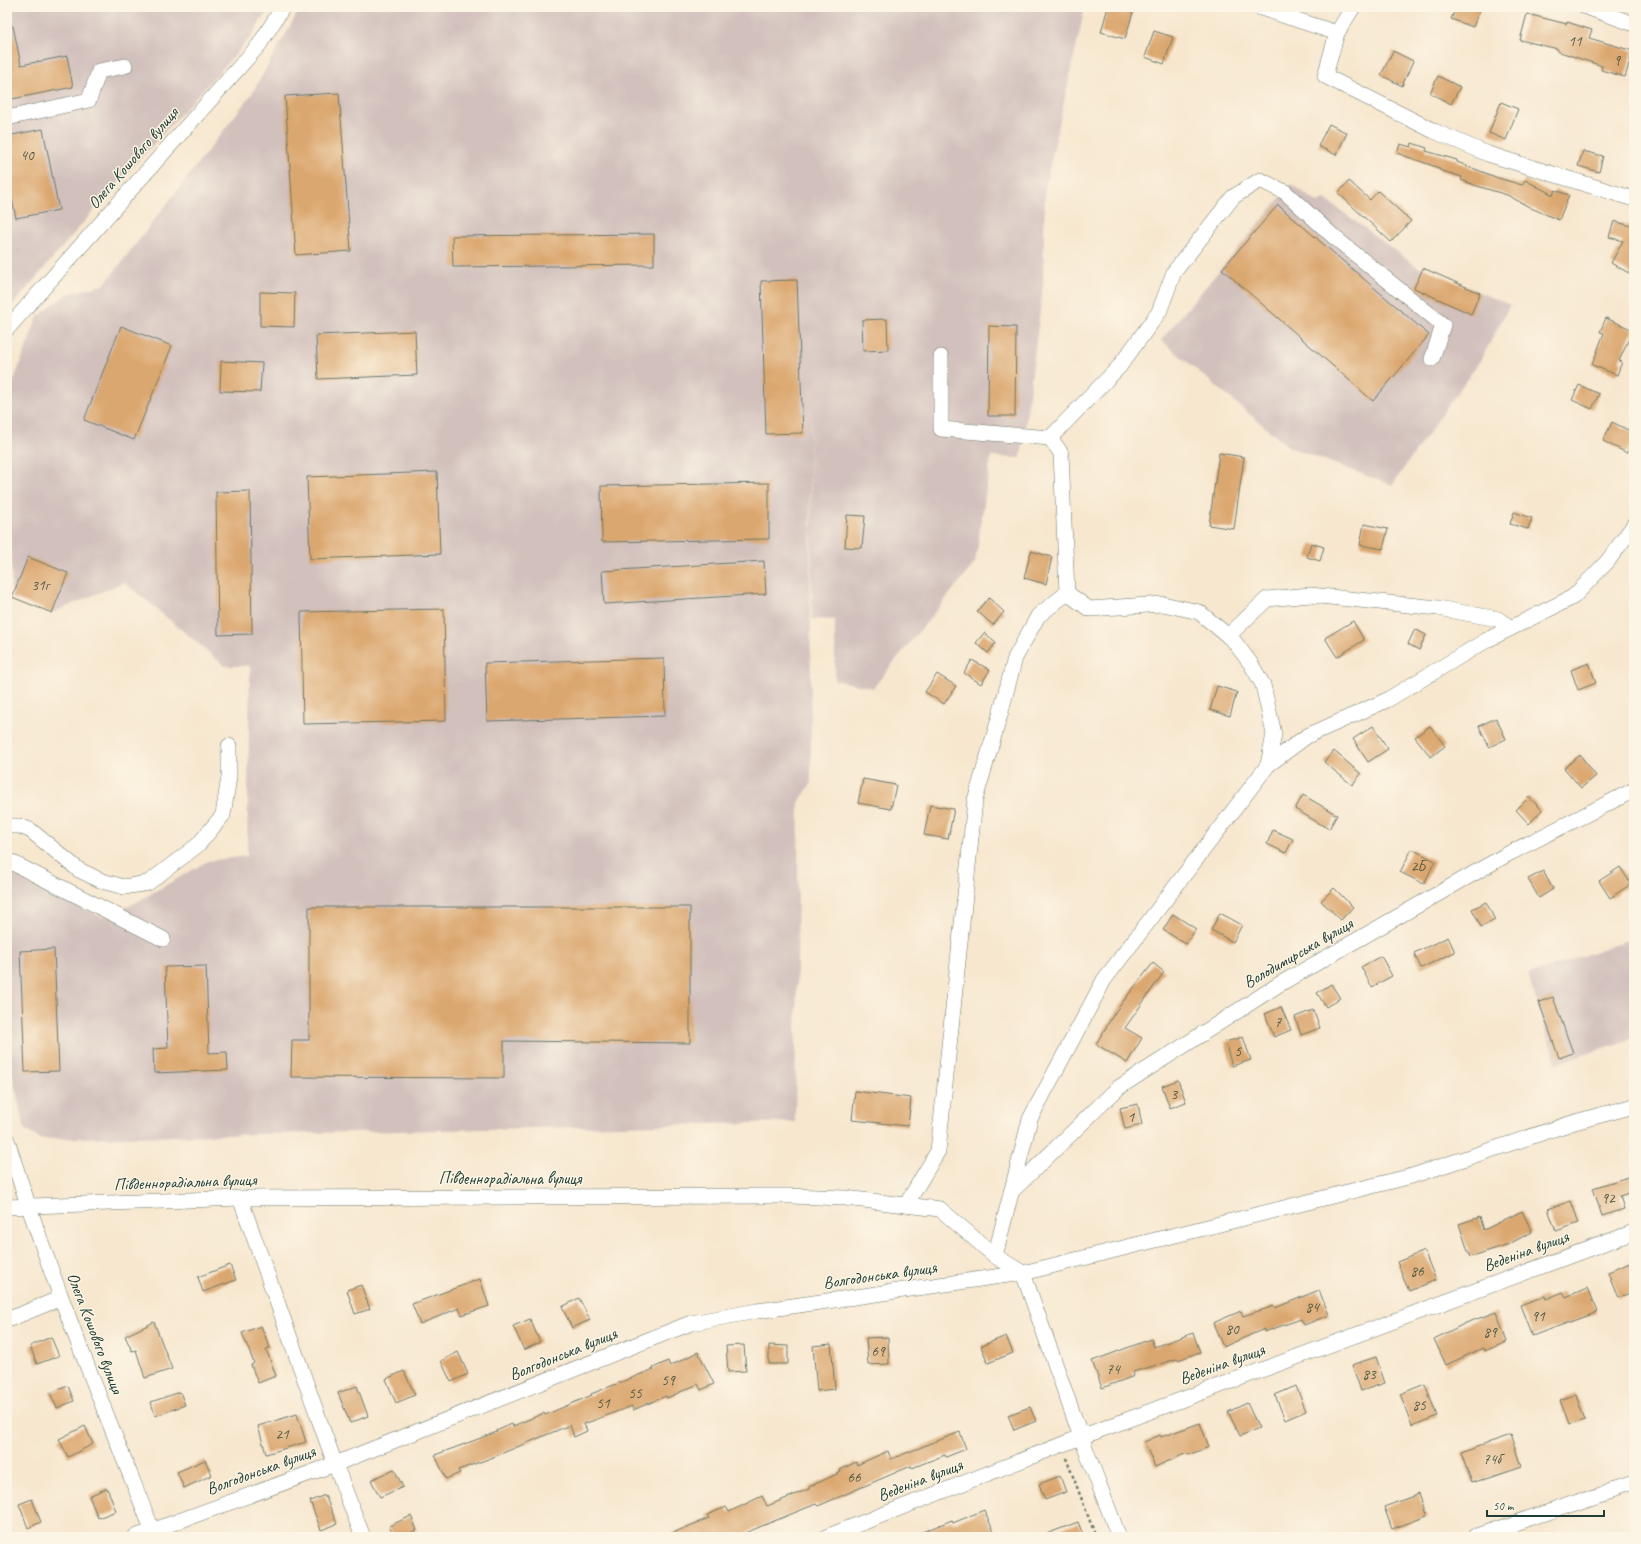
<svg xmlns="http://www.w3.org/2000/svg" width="1641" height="1544" font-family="Caveat,sans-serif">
<rect width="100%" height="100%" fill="#fcf5e5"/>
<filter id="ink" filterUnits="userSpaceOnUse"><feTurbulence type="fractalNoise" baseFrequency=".025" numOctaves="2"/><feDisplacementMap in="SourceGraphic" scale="8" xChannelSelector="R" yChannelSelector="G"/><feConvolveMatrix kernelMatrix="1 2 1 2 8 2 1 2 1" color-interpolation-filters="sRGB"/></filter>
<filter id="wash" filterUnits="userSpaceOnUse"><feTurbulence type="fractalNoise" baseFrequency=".012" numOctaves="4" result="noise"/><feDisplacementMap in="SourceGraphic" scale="16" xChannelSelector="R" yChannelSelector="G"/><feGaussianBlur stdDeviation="0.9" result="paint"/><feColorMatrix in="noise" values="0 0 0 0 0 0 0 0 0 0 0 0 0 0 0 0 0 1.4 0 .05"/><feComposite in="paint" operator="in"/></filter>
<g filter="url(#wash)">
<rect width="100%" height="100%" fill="#f7e7cf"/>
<g fill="#d1c0bc">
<polygon points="7,7 270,7 251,37 106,196 11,307 7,308"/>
<polygon points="301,7 1085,7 1045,188 1043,287 1021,458 991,457 975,563 873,688 835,680 835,620 812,619 810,385 811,784 799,802 795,1122 40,1139 24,1129 7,1049 7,871 102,917 135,903 208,861 247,856 250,666 225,666 124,582 52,613 12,597 11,549 7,511 7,399 38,316 67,294 104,285 251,95"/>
<polygon points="1292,184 1318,203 1325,199 1416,266 1510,305 1481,359 1392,485 1289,447 1161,340"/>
<polygon points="1634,938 1634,1038 1556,1064 1528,975"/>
</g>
<g id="blocks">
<g fill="#dba76f">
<polygon points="1108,7 1116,7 1133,12 1125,39 1101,32"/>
<polygon points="1456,7 1481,7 1473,27 1451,19"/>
<polygon points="1527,14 1567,24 1567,22 1592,30 1589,38 1633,51 1625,77 1601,70 1602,66 1557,51 1558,49 1520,40"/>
<polygon points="13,26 21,65 67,56 73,87 7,100 7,27"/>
<polygon points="1154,31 1173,37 1164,64 1145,57"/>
<polygon points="1393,51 1413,61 1402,86 1381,75"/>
<polygon points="1438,76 1460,87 1451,104 1430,93"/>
<polygon points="339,93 351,251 296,255 285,96"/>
<polygon points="1501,102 1518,109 1506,140 1489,133"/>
<polygon points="1329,124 1347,133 1336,155 1318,146"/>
<polygon points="43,129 59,210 16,218 7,174 7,136"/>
<polygon points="1412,143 1427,148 1426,151 1457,160 1457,162 1498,178 1522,185 1525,180 1553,195 1555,190 1569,195 1559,220 1531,208 1507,195 1477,186 1461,180 1462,177 1439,170 1439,168 1397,153 1400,144 1411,147"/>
<polygon points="1583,151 1603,156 1599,172 1578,166"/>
<polygon points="1349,181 1370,200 1378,191 1411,221 1391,242 1338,193"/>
<polygon points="1278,205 1429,335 1373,401 1222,269"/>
<polygon points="1614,221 1631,226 1634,221 1634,276 1611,263 1623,241 1609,237"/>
<polygon points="654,234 654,265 453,267 452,236"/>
<polygon points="1423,268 1480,293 1471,314 1414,288"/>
<polygon points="797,280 803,433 766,434 761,281"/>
<polygon points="260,292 295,293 294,327 260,326"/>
<polygon points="1606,318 1633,330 1619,361 1622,362 1617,375 1592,365 1604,333 1600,332"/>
<polygon points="887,319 888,350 863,351 862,320"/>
<polygon points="121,326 172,346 134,440 84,420"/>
<polygon points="989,326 1016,327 1015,416 988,416"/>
<polygon points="415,331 417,375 318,379 316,335"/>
<polygon points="221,361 262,363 260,392 220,391"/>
<polygon points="1579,385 1599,394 1592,409 1572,400"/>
<polygon points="1612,422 1634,433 1634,439 1627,453 1603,441"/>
<polygon points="1219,453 1244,457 1234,529 1209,525"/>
<polygon points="437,472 440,554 310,559 307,477"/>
<polygon points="769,483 769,539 602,542 601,486"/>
<polygon points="250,491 252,634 218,635 216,492"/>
<polygon points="1514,512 1532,518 1528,529 1510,524"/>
<polygon points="847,515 865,516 862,548 845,547"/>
<polygon points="1364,524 1388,529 1383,549 1360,545"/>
<polygon points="1311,543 1324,547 1320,561 1307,557"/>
<polygon points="1031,551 1052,557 1046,584 1024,578"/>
<polygon points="28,557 68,573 52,613 12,597"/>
<polygon points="764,561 766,594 604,604 602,571"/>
<polygon points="989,598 1004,612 993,625 977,611"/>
<polygon points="444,609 446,721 303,724 301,612"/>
<polygon points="1353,621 1364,640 1337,657 1325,638"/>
<polygon points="1415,629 1426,635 1419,650 1408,644"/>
<polygon points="984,633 996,642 988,653 976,643"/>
<polygon points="664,658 665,716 487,721 485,663"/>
<polygon points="972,660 990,670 981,684 964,673"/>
<polygon points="1589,663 1596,683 1578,690 1571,670"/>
<polygon points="937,674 956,686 944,704 925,692"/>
<polygon points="1217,686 1237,692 1230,716 1210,710"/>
<polygon points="1496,718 1506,739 1489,747 1479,726"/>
<polygon points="1373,726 1388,749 1368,762 1353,739"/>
<polygon points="1430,726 1445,746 1431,757 1415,737"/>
<polygon points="1334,751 1361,774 1352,785 1324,762"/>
<polygon points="1580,755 1596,776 1581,788 1564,768"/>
<polygon points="863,779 896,785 891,809 858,803"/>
<polygon points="1303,795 1337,815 1329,829 1295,809"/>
<polygon points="1529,797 1542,810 1529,824 1516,810"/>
<polygon points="930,805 954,809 948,839 924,835"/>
<polygon points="1273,830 1293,839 1286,853 1267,844"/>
<polygon points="1412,849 1435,861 1424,884 1400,872"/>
<polygon points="1620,867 1631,884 1610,898 1599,881"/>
<polygon points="1543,871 1553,889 1539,898 1528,879"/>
<polygon points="1334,888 1353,907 1341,920 1321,901"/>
<polygon points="1486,902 1495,920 1481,927 1472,909"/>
<polygon points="309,907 690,907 690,1043 504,1041 504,1078 291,1077 292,1040 309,1040"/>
<polygon points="1220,913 1242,925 1233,942 1211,930"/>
<polygon points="1173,914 1196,929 1186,944 1163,930"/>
<polygon points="1448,937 1455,952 1421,968 1414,953"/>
<polygon points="54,949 59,1071 25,1072 20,951"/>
<polygon points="1381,956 1392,976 1372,987 1361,967"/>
<polygon points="1153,963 1164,972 1125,1028 1142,1038 1127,1063 1096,1044 1115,1012"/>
<polygon points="206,966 209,1053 227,1052 228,1070 154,1073 153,1049 168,1048 165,967"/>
<polygon points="1331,984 1340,998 1326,1007 1317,993"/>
<polygon points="1553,997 1573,1053 1559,1058 1539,1002"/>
<polygon points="1281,1007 1291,1030 1274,1037 1265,1014"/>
<polygon points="1313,1010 1320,1028 1301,1035 1295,1017"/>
<polygon points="1243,1037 1251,1060 1232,1066 1225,1042"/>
<polygon points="1178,1080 1186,1102 1170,1108 1162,1086"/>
<polygon points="855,1091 911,1098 908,1126 852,1120"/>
<polygon points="1138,1104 1142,1125 1125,1129 1120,1108"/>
<polygon points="1634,1175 1634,1191 1620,1196 1624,1209 1602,1216 1593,1188"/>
<polygon points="1571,1201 1579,1223 1556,1231 1548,1209"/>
<polygon points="1522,1211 1532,1232 1509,1244 1470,1257 1459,1224 1480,1217 1484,1230"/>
<polygon points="1424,1251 1436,1280 1409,1291 1397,1262"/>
<polygon points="1630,1263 1634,1272 1634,1291 1618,1298 1608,1272"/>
<polygon points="230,1265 236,1280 203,1292 198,1277"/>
<polygon points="480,1279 489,1306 462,1315 459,1308 420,1324 412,1304"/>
<polygon points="361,1285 370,1309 355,1314 347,1290"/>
<polygon points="1587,1288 1597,1312 1532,1336 1520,1305 1545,1296 1546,1299 1563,1292 1566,1297"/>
<polygon points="1319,1290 1329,1315 1304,1325 1301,1319 1264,1332 1264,1329 1223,1347 1213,1323 1241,1311 1243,1316 1274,1306 1275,1308"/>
<polygon points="579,1298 590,1320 572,1328 562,1307"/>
<polygon points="1496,1312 1507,1342 1484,1351 1483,1348 1446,1365 1434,1339 1466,1323"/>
<polygon points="530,1319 540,1342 524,1350 513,1326"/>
<polygon points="154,1322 172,1369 145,1378 136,1350 132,1351 125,1336"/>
<polygon points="261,1326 270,1348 266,1349 276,1376 258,1383 251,1365 254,1363 242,1333"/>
<polygon points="1193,1333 1200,1352 1178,1360 1177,1359 1133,1372 1134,1376 1102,1388 1092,1361 1151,1339 1154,1347"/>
<polygon points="1006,1336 1013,1353 988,1363 981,1346"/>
<polygon points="51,1337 59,1356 37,1364 30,1346"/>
<polygon points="888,1337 889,1364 868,1365 866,1338"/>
<polygon points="831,1344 835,1389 817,1391 813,1346"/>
<polygon points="744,1345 746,1371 728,1372 726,1346"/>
<polygon points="769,1345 788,1346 788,1364 769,1364"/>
<polygon points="458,1352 468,1374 451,1382 441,1361"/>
<polygon points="698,1352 714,1384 701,1390 698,1384 667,1398 666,1396 633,1410 632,1406 584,1424 587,1431 574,1437 570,1425 491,1458 458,1470 460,1473 446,1479 435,1455 497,1432 496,1431 512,1424 513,1426 544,1413 545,1415 592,1395 591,1394 654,1369 653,1368 668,1361 670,1366"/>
<polygon points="1376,1357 1385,1383 1361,1391 1352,1365"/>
<polygon points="404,1371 415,1395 396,1403 386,1379"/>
<polygon points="1425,1384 1437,1416 1412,1426 1400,1394"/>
<polygon points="68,1386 74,1401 57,1408 50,1393"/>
<polygon points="357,1386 368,1416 350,1423 338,1393"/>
<polygon points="1296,1386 1306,1411 1285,1420 1275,1395"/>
<polygon points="180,1392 185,1405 155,1416 151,1402"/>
<polygon points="1576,1394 1585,1420 1569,1425 1560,1400"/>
<polygon points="1247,1403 1259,1428 1240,1436 1228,1412"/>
<polygon points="1030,1407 1036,1421 1014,1430 1008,1415"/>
<polygon points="297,1414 306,1442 266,1454 258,1426"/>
<polygon points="1200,1423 1209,1447 1188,1455 1187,1453 1155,1467 1144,1442 1160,1435 1161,1437"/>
<polygon points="85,1426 93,1444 68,1457 59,1439"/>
<polygon points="960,1432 966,1449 946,1457 945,1455 912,1468 911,1466 818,1506 816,1504 735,1537 663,1537 709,1518 707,1515 726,1507 729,1512 762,1496 767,1506 809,1489 809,1487 841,1472 840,1470 856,1462 857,1465 888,1451 891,1459"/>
<polygon points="1511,1435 1522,1466 1472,1483 1461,1452"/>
<polygon points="205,1460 212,1475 184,1488 177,1472"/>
<polygon points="394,1469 403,1487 380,1497 371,1480"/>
<polygon points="1060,1476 1066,1492 1045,1500 1039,1484"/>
<polygon points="107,1488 116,1511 98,1518 89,1496"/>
<polygon points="1419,1494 1427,1516 1392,1529 1384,1507"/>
<polygon points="325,1495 337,1524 321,1530 310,1501"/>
<polygon points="32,1499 41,1522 28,1528 19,1504"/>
<polygon points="984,1510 994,1532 982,1537 910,1537 952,1520 953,1523"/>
<polygon points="411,1516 417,1530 401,1537 394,1537 389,1526"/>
<polygon points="1078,1522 1084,1537 1041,1537 1041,1536"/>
</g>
</g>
</g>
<g filter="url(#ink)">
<use href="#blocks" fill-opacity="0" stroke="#6b786a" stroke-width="1"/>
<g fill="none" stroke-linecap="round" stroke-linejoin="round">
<g stroke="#6b786a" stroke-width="16">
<g id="minor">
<polyline points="1258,7 1337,33 1325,76 1434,131 1488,154 1634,199"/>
<polyline points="1586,7 1634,24"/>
<polyline points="1337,33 1353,7"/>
<polyline points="7,118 89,100 99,71 125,66"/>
<polyline points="7,329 259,45 283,7"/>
<polyline points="941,357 941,429 1050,438 1119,367 1159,312 1174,272 1233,197 1260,180 1285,192 1334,237 1443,325 1432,359"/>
<polyline points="1050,438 1061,453 1067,593"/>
<polyline points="1228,636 1267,599 1310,595 1438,608 1498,619 1511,628"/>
<polyline points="7,826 19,826 30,830 79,870 102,881 124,887 148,883 198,845 223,815 229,777 229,746"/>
<polyline points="7,860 163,939"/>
<path d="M 7,1140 C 49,1275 103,1406 155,1537"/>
<polyline points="1011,1192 1118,1088 1278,985 1506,855 1634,790"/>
<polyline points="240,1198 335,1464 363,1537"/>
<polyline points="906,1205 938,1151 975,800 1000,715 1015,658 1038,616 1067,593 1089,609 1163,604 1199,612 1233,640 1251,664 1263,685 1274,734 1268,765"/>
<polyline points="7,1207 240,1198 790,1196 845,1198 940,1209 995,1256 1023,1273 1081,1437 1119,1537"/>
<polyline points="995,1256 1030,1119 1104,980 1268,765 1307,736 1387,700 1487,640 1573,597 1607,562 1634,525"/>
<polyline points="7,1320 61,1298"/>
<polyline points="1476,1536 1634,1483"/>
<polyline points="135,1537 335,1464 691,1323 757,1311 1023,1273 1412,1176 1575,1122 1634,1106"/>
<polyline points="826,1537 1081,1437 1634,1232"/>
</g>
</g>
<polyline stroke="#6b786a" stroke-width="2.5" stroke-dasharray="3 3" stroke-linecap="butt" points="1066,1458 1096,1537"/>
<use href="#minor" stroke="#fff" stroke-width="15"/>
</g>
</g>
<g text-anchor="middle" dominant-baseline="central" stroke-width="3" stroke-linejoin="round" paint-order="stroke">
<g font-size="15" fill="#4e5843">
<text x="1575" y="41">11</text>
<text x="1617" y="60">9</text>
<text x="27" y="155">40</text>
<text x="40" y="585">31г</text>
<text x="1418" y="866">2Б</text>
<text x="1278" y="1022">7</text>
<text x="1238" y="1051">5</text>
<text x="1174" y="1094">3</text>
<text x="1131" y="1117">1</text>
<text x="1608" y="1198">92</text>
<text x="1417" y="1271">86</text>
<text x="1312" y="1307">84</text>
<text x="1538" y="1316">91</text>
<text x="1232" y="1329">80</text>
<text x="1490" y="1332">89</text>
<text x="878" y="1351">69</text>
<text x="1113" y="1369">74</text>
<text x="1369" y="1374">83</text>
<text x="668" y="1380">59</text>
<text x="635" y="1393">55</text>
<text x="603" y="1403">51</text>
<text x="1419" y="1405">85</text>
<text x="282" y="1434">21</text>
<text x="1492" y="1459">74б</text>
<text x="854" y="1477">66</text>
</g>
<g font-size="17" fill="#1f3d34" stroke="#fcf5e5">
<text transform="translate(133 158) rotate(-49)">Олега Кошового вулиця</text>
<text transform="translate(1298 953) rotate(-30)">Володимирська вулиця</text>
<text x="510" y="1178">Південнорадіальна вулиця</text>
<text transform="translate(185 1182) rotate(-2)">Південнорадіальна вулиця</text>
<text transform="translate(1526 1251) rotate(-20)">Веденіна вулиця</text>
<text transform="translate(880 1275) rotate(-8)">Волгодонська вулиця</text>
<text transform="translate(95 1333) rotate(69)">Олега Кошового вулиця</text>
<text transform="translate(563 1354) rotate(-22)">Волгодонська вулиця</text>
<text transform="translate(1222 1364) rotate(-20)">Веденіна вулиця</text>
<text transform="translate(261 1470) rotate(-20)">Волгодонська вулиця</text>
<text transform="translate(920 1480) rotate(-21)">Веденіна вулиця</text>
</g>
</g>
<rect width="1641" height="1544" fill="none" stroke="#fcf5e5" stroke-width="24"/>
<path d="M1487 1510v6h117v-6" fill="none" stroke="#1f3d34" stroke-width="2"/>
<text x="1493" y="1510" font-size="12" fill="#1f3d34" stroke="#fcf5e5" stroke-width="3" paint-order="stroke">50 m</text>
</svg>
